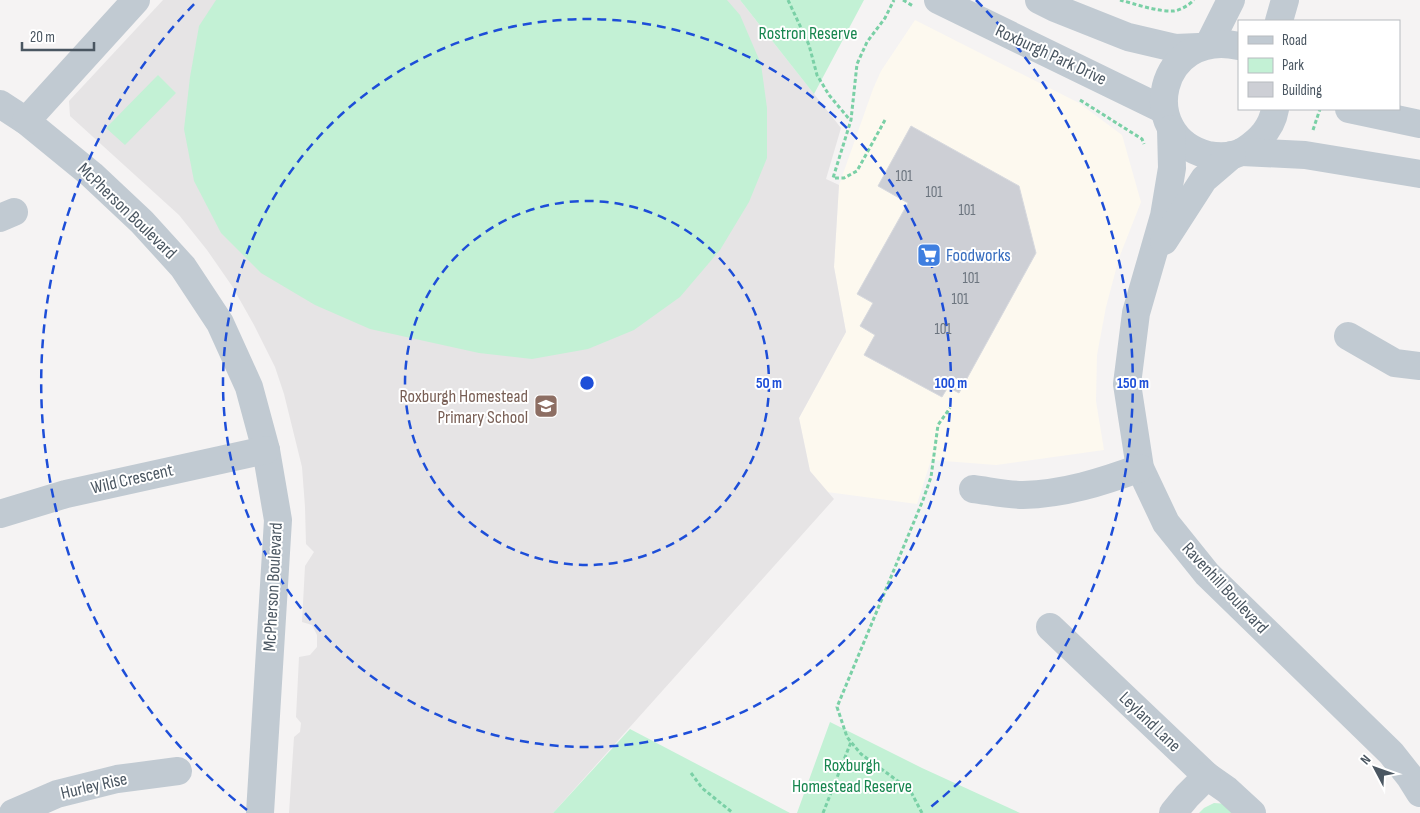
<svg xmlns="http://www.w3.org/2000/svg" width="1420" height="813" font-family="'Sofia Sans Condensed',sans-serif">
<rect width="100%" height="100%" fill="#f5f3f3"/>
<polygon fill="#fdf9ef" points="915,20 1079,103 1122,135 1141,202 1119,258 1106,307 1097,355 1096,401 1104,450 996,465 931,460 917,504 827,492 810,471 799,418 846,332 834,267 839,185 873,89 881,71"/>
<polygon fill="#e6e4e5" points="163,0 740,0 841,128 826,179 839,185 834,267 846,332 799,418 810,471 834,499 553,813 289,813 294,737 300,732 301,723 296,717 299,657 310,655 317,647 317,635 312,625 302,622 305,566 314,552 306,544 305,507 302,467 284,394 275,367 254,325 232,286 207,250 179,215 70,116 69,101"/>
<g fill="#c3f1d5">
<polygon points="216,0 727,0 740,15 761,64 767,108 767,158 749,202 720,250 680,297 634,330 588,349 532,359 479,353 370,329 315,305 261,273 221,233 194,181 184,129 190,77 199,26"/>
<polygon points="740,0 864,0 814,94"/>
<polygon points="158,75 176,93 125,145 106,128"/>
<polygon points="830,722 922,768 1020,813 797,813"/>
<polygon points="630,729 790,813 553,813"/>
<polygon points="1214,803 1228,804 1241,813 1199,813 1204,808"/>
</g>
<polygon fill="#cdcfd5" stroke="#d7d9de" points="911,126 1019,186 1036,253 959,393 948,387 942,397 864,355 875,335 860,326 873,303 857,294 908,203 878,186"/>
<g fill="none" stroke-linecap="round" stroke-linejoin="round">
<g stroke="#7ad0a6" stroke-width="3" stroke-dasharray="4 2.5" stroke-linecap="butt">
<polyline points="788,0 809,45 817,75 829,95 850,120"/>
<polyline points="903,0 913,6"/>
<path d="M 1120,0 C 1135,4 1158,12 1174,11 C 1181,10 1189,5 1194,0"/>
<polyline points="1080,100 1142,139 1144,144"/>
<polyline points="885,120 857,171 844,178 833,178 851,120 857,64 867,42 885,18 894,0"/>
<polyline points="1313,130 1320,109"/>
<polyline points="691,773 702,788 733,813"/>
<polyline points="823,813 851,742"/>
<polyline points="922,813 910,790 861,754 851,742 847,737 837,707 923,500 931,477 938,425 950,408"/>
</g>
<g stroke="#c1cad2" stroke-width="28">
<polyline points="938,0 1164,110"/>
<polyline points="1039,0 1055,8 1128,37 1175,48 1199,47"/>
<polyline points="1279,21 1285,0"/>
<polyline points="1209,44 1231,0"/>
<path d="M 1239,46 C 1158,28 1135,136 1208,155 C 1219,157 1234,157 1245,150 C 1260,140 1272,128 1275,109"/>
<polyline points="0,104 26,121 92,175 142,222 183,267 220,323 249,387 266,450 278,520 260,813"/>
<polyline points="1349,109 1420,124"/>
<polyline points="26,121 136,0"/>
<polyline points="1171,129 1172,168 1164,216 1136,313 1127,384 1140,468 1166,523 1207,574 1391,753 1410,777 1420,793"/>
<polyline points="1242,152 1305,155 1420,174"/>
<polyline points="0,218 14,212"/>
<polyline points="1164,241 1204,179 1232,155"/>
<polyline points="1348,336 1395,363 1420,366"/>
<path d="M 973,489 C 989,491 1007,495 1023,495 C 1064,494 1102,482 1140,468"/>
<polyline points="0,514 66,494 266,450"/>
<polyline points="1050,627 1207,776 1227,790 1252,813"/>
<polyline points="13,813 57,794 117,779 178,771"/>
<polyline points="1173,813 1187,796 1207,776"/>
</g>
</g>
<g fill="none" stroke="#1d4ed8" stroke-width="2.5" stroke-dasharray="9 6">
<circle cx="587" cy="383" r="182"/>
<circle cx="587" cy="383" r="364"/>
<path d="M247 810A546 546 0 0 1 198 0M976 0A546 546 0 0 1 927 810"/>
</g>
<defs>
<g id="supermarket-square" transform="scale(1.25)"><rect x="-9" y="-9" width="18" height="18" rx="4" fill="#3f7fe0" stroke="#fff"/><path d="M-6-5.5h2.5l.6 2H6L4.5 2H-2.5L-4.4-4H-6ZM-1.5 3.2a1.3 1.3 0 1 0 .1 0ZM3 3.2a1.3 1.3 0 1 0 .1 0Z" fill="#fff"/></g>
<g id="school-square" transform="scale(1.25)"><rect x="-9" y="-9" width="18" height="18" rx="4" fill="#8d6e63" stroke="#fff"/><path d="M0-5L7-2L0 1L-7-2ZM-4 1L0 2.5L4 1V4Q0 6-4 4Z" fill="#fff"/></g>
</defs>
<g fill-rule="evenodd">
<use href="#supermarket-square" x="929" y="255"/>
<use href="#school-square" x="546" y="406"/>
</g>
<g text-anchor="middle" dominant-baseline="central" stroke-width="4" stroke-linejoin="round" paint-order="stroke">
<g font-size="15" fill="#6b747e">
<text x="904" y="176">101</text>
<text x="934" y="192">101</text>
<text x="967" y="210">101</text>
<text x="971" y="278">101</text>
<text x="960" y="299">101</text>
<text x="943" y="329">101</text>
</g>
<g font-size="18" fill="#17864f" stroke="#fff">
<text x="808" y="33">Rostron Reserve</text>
<text x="852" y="765">Roxburgh<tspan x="852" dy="21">Homestead Reserve</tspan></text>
</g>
<g font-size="18" fill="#4a5661" stroke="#fff">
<text transform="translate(1051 55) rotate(25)">Roxburgh Park Drive</text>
<text transform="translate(127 211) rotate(44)">McPherson Boulevard</text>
<text transform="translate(132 479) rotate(-13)">Wild Crescent</text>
<text transform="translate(273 587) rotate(-87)">McPherson Boulevard</text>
<text transform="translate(1225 588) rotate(47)">Ravenhill Boulevard</text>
<text transform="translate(1150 722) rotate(44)">Leyland Lane</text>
<text transform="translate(94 786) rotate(-13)">Hurley Rise</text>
</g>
<g font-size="18" fill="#366cbe" stroke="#fff" text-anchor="start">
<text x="946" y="255">Foodworks</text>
</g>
<g font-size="18" fill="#785e54" stroke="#fff" text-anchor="end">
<text x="528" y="396">Roxburgh Homestead<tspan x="528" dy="21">Primary School</tspan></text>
</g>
</g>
<circle cx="587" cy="383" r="8" fill="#1d4ed8" stroke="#fff" stroke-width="2.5"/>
<g font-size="15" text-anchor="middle" font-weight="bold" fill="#1d4ed8" stroke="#fff" stroke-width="4" stroke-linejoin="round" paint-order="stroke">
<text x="769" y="388">50 m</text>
<text x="951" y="388">100 m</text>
<text x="1133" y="388">150 m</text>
</g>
<rect x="1238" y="20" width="162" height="90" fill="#ffffff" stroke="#b7bbc0"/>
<rect x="1248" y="36" width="25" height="8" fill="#c1cad2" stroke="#b7bbc0"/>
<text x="1282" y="45" font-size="15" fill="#4a5661">Road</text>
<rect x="1248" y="58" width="25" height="15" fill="#c3f1d5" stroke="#b7bbc0"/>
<text x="1282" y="70" font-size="15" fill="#4a5661">Park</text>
<rect x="1248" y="82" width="25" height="15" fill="#cdcfd5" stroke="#b7bbc0"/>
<text x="1282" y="95" font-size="15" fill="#4a5661">Building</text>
<g transform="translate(1375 768) rotate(311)" stroke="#ffffff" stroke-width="4" paint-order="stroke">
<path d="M0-4L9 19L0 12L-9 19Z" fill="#4a5661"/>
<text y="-8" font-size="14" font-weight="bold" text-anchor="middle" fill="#4a5661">N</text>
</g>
<path d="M22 42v8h72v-8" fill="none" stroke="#4a5661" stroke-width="2.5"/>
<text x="30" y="42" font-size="15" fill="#4a5661" stroke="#ffffff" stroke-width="4" paint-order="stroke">20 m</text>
</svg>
